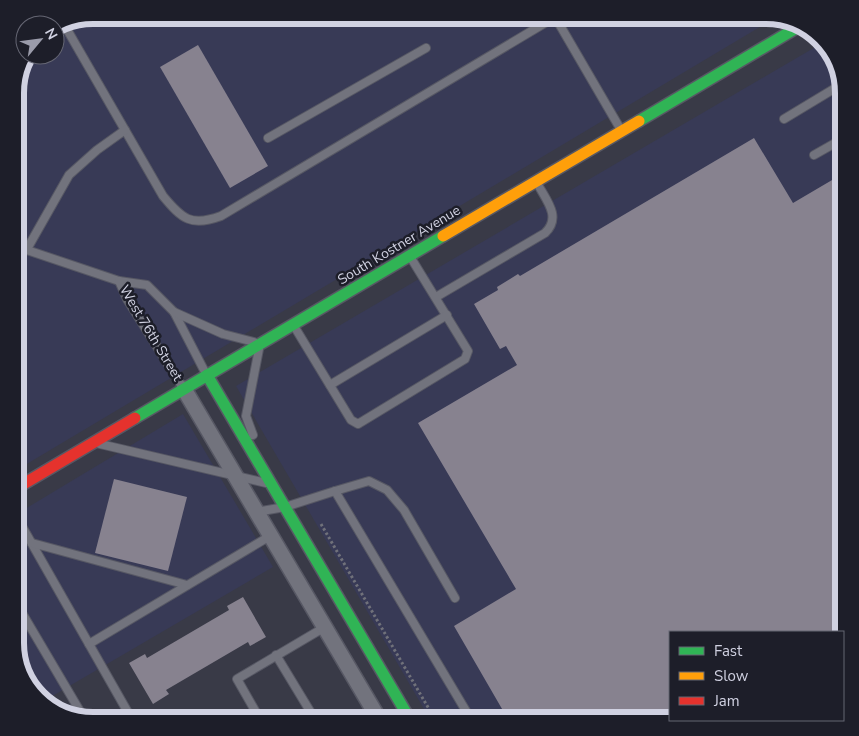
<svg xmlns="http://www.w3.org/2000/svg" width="859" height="736" font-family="'Nunito Sans',sans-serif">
<rect width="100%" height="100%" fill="#393a47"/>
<g fill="#383a56">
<polygon points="93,15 767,15 775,18 15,471 15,87 31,55 55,55 55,29"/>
<polygon points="824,42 838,63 844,93 843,647 843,632 670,632 670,720 773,720 766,721 431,721 236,386"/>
<polygon points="183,414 273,567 42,702 15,648 15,515"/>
</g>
<g fill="#87828f">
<polygon points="198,45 268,166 230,188 160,67"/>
<polygon points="754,138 793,203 844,173 844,632 670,632 670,721 509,721 454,626 516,589 418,423 517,365 506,346 500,349 474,304 498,290 497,287 518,274 520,276"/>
<polygon points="114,479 187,497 168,571 95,553"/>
<polygon points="243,597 266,637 250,646 248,642 166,690 169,694 153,704 129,663 145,654 147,658 229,610 227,606"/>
</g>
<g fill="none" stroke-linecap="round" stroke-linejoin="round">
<g stroke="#575864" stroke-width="10">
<g id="lane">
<polyline points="554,15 621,130"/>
<path d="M 65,26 L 163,196 C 182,219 191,227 221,216 L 555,17"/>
<polyline points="784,119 842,84"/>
<polyline points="268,138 426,48"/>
<polyline points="814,155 844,138"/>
<polyline points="15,246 119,281 147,285 174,312 206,374"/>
<polyline points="27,249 69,175 97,150 125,130"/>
<polyline points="119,281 127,299 183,388"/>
<path d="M 436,297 L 545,233 C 562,217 546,200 537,183"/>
<polyline points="174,312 223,334 254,342"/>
<polyline points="294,326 351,420 358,424 465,359 468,351 411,258"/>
<polyline points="330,385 447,315"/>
<polyline points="253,435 246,416 259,349"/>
<polyline points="100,444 266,483"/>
<polyline points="335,491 369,481 387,490 404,510 455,598"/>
<polyline points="256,512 285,507 335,491 472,721"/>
<polyline points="15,514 130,716 122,721"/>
<polyline points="32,543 187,585"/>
<polyline points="15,601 84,718"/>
<polyline points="89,644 270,536"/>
<polyline points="276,655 316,721"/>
<polyline points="261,721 237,679 325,627"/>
<polyline points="353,721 362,716"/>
</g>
</g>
<g stroke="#575864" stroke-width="18">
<polyline id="street" points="184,389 380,721"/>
</g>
<g stroke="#575864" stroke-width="14">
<g id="fast">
<polyline points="639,121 798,27"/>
<polyline points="207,375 411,721"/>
<polyline points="135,418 443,236"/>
</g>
</g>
<g stroke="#575864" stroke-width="14">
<polyline id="slow" points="443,236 639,121"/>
</g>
<g stroke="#575864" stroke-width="14">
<polyline id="jam" points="15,489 135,418"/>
</g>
<polyline stroke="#70717a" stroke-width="3" stroke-dasharray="2.5 2.5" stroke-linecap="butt" points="321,524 436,721"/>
<use href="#lane" stroke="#72737d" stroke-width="8"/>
<use href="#street" stroke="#72737d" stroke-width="15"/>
<use href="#fast" stroke="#30b455" stroke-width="11"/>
<use href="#slow" stroke="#ff9f0a" stroke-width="11"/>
<use href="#jam" stroke="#e5322d" stroke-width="11"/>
</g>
<g text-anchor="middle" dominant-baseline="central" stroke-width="5" stroke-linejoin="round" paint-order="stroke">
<g font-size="14" fill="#d0d1e1" stroke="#1d1e29">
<text transform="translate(399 245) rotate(-31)">South Kostner Avenue</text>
<text transform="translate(151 333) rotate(59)">West 76th Street</text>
</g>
</g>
<path d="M0 0H859V736H0ZM93 24H766A69 69 0 0 1 835 93V643A69 69 0 0 1 766 712H93A69 69 0 0 1 24 643V93A69 69 0 0 1 93 24Z" fill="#1d1e29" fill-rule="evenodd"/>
<path fill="none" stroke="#d0d1e1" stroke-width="6" d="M93 24H766A69 69 0 0 1 835 93V643A69 69 0 0 1 766 712H93A69 69 0 0 1 24 643V93A69 69 0 0 1 93 24Z"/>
<rect x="669" y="631" width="175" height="90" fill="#1d1e29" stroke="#656673"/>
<rect x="679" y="647" width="25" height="8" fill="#30b455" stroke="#656673"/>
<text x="714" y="656" font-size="15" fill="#d0d1e1">Fast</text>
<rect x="679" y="672" width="25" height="8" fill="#ff9f0a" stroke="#656673"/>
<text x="714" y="681" font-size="15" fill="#d0d1e1">Slow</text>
<rect x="679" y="697" width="25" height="8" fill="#e5322d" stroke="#656673"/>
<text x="714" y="706" font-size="15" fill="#d0d1e1">Jam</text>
<g transform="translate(40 40) rotate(61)"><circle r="24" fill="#1d1e29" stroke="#656673"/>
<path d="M0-4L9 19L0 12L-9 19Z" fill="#9b9cab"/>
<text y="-8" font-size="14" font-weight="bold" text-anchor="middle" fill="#d0d1e1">N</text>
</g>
</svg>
